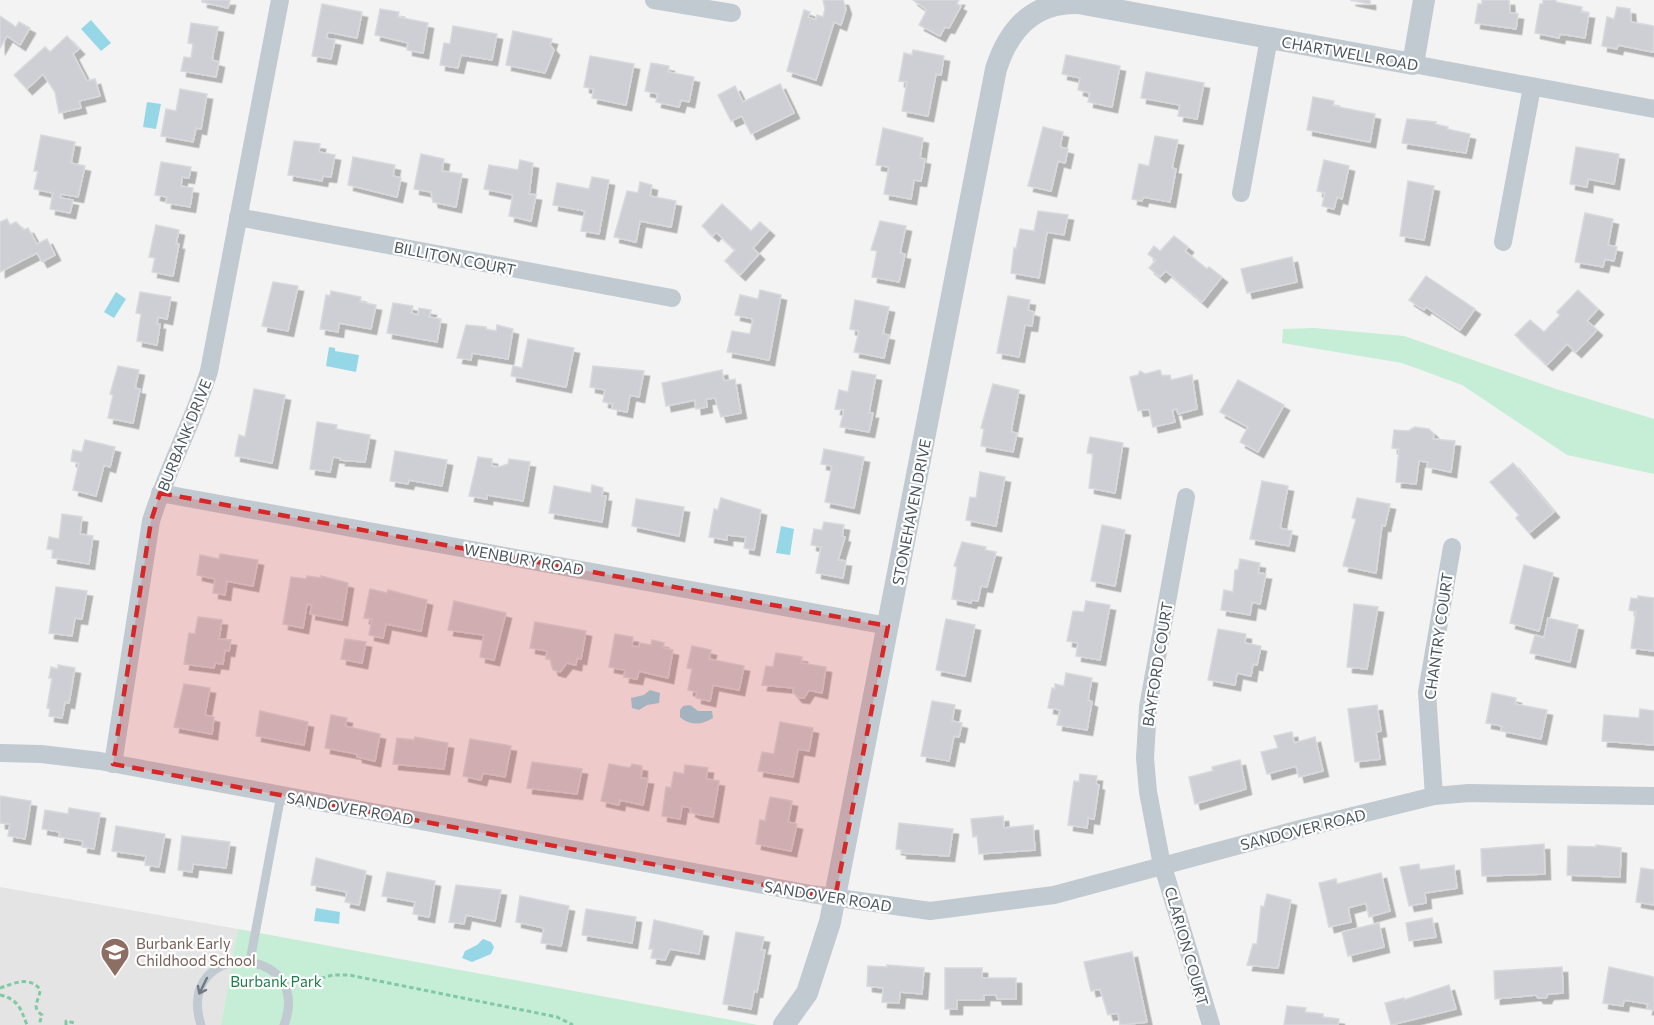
<svg xmlns="http://www.w3.org/2000/svg" width="1654" height="1025" font-family="Commissioner,sans-serif">
<defs>
<filter id="shadow"><feDropShadow dx="5.5" dy="5.5" stdDeviation="0" flood-color="#0004"/></filter>
</defs>
<rect width="100%" height="100%" fill="#f4f3f3"/>
<polygon fill="#e5e4e4" points="0,887 238,929 221,1025 0,1025"/>
<g fill="#c6edd5">
<polygon points="1315,328 1404,336 1556,389 1654,419 1654,474 1567,455 1462,385 1402,363 1282,343 1283,329"/>
<polygon points="238,929 758,1025 221,1025"/>
</g>
<g fill="#96d7e7">
<polygon points="91,20 111,43 101,51 81,29"/>
<polygon points="147,102 161,104 156,129 143,127"/>
<polygon points="116,292 126,299 114,318 104,312"/>
<polygon points="329,347 335,348 335,351 359,355 356,372 326,366"/>
<polygon points="781,526 794,529 790,555 776,553"/>
<polygon points="650,690 660,693 659,703 647,705 639,710 632,708 631,698 644,695"/>
<path d="M 690,705 L 698,711 L 712,711 L 713,718 C 702,725 690,726 680,717 L 680,710 L 683,706 Z"/>
<polygon points="316,908 340,912 339,924 314,921"/>
<polygon points="483,939 491,942 494,947 491,954 472,962 462,958 465,951 477,945"/>
</g>
<g fill="#cdcfd4" stroke="#d7d9dd" stroke-width="1.5" filter="url(#shadow)">
<polygon points="202,0 230,0 228,8 202,2"/>
<polygon points="823,0 843,0 846,9 841,25 834,22 816,80 787,71 804,10 810,12 808,17 816,20 817,15 823,17 825,9"/>
<polygon points="913,0 959,0 957,4 961,6 949,28 945,27 940,36 919,25 927,10"/>
<polygon points="1350,0 1370,0 1370,4"/>
<polygon points="1482,0 1509,0 1510,13 1518,14 1516,29 1475,23 1478,4 1482,4"/>
<polygon points="1543,0 1556,0 1556,2 1582,7 1581,12 1589,13 1585,38 1560,34 1559,38 1535,33 1540,4 1543,4"/>
<polygon points="322,4 362,12 357,38 328,32 326,38 335,40 331,59 312,56"/>
<polygon points="1617,7 1630,9 1631,22 1654,26 1653,52 1618,45 1617,49 1602,46 1607,17 1614,19"/>
<polygon points="380,9 399,12 398,17 428,23 423,53 407,50 408,43 375,35"/>
<polygon points="0,16 16,27 19,22 30,28 20,45 7,36 0,48"/>
<polygon points="191,23 218,27 212,60 219,62 216,77 181,71 184,57 191,58 193,44 188,43"/>
<polygon points="453,26 497,34 492,60 461,55 458,68 440,65 444,43 450,44"/>
<polygon points="513,31 552,39 550,45 554,50 545,73 506,65"/>
<polygon points="67,36 79,49 73,54 87,81 95,79 100,96 79,101 81,108 59,113 55,92 43,74 27,89 14,75 45,47 50,52"/>
<polygon points="913,50 944,56 941,75 936,74 928,116 902,111 907,82 899,81 904,53 912,55"/>
<polygon points="1066,55 1120,66 1112,107 1088,102 1090,93 1078,90 1080,78 1062,74"/>
<polygon points="590,56 634,64 626,105 592,98 594,89 584,87"/>
<polygon points="651,63 669,66 668,72 694,77 689,102 681,100 679,107 656,102 658,94 645,91"/>
<polygon points="1146,72 1204,83 1197,119 1178,116 1180,105 1141,98"/>
<polygon points="780,84 794,113 751,134 742,116 731,121 718,95 735,86 743,102"/>
<polygon points="180,89 207,94 201,129 196,128 193,142 161,136 166,109 176,111"/>
<polygon points="1313,97 1334,101 1333,106 1375,114 1370,142 1307,130"/>
<polygon points="1407,119 1436,122 1435,124 1448,127 1447,129 1470,134 1466,153 1402,143"/>
<polygon points="1043,127 1063,132 1060,147 1068,149 1065,163 1058,161 1051,191 1028,186"/>
<polygon points="883,128 923,138 920,158 925,159 921,181 914,180 911,199 884,194 889,167 876,165"/>
<polygon points="41,135 75,142 71,163 85,166 78,197 61,194 60,198 73,200 70,213 50,209 53,193 34,189 38,171 34,171"/>
<polygon points="1155,136 1178,140 1172,168 1176,169 1170,202 1143,197 1142,201 1132,199 1139,164 1149,166"/>
<polygon points="294,141 320,144 319,152 335,155 331,177 323,176 322,181 288,175"/>
<polygon points="1576,147 1619,154 1614,184 1588,179 1587,187 1570,184"/>
<polygon points="421,154 444,159 442,171 462,174 456,207 433,202 431,192 414,189"/>
<polygon points="353,157 395,165 393,176 401,178 397,197 348,185"/>
<polygon points="520,160 533,163 529,194 536,195 531,221 509,216 513,195 484,189 489,165 518,170"/>
<polygon points="1324,160 1349,166 1342,199 1337,197 1334,209 1322,206 1325,193 1317,191"/>
<polygon points="161,162 191,167 189,178 182,177 181,186 193,188 190,207 166,203 167,197 155,195"/>
<polygon points="592,177 609,180 599,234 581,231 585,211 553,205 557,183 589,189"/>
<polygon points="1408,181 1434,186 1424,240 1400,236"/>
<polygon points="640,182 652,185 650,196 676,201 671,227 640,221 636,242 614,237 627,191 638,193"/>
<polygon points="722,204 751,231 760,222 769,230 753,248 759,254 740,275 725,261 735,250 716,232 713,236 702,226"/>
<polygon points="1038,211 1068,215 1064,235 1047,232 1039,278 1011,273 1014,248 1016,249 1020,229 1034,231"/>
<polygon points="1585,213 1613,219 1608,245 1617,247 1614,261 1605,259 1603,267 1575,262"/>
<polygon points="7,219 10,225 16,222 24,230 28,228 37,244 47,239 55,255 42,262 37,253 0,272 0,222"/>
<polygon points="880,221 906,226 900,253 905,254 899,282 872,277 877,251 871,250"/>
<polygon points="156,225 179,230 176,244 179,244 173,276 152,272 155,258 149,257"/>
<polygon points="1174,236 1188,247 1185,251 1207,269 1209,267 1222,277 1202,302 1166,271 1160,277 1149,268 1156,260 1148,254 1154,246 1160,251"/>
<polygon points="1292,257 1297,282 1247,293 1241,269"/>
<polygon points="1426,276 1475,309 1460,330 1426,307 1424,310 1409,300"/>
<polygon points="273,282 298,286 288,331 262,326"/>
<polygon points="760,290 781,295 769,360 727,352 732,331 750,334 753,319 735,315 740,295 758,299"/>
<polygon points="1578,290 1598,309 1587,321 1597,330 1576,352 1567,344 1547,365 1515,335 1530,320 1544,332 1560,315 1557,312"/>
<polygon points="331,291 361,297 360,302 376,305 371,329 339,323 338,332 320,329 326,295 330,296"/>
<polygon points="140,292 171,297 167,319 158,317 157,324 160,324 157,345 137,341 141,314 136,313"/>
<polygon points="1008,296 1030,300 1028,310 1034,312 1032,326 1025,325 1019,357 997,353"/>
<polygon points="855,300 889,307 883,334 889,335 884,358 854,352 859,331 850,329"/>
<polygon points="393,303 413,306 411,313 418,315 419,308 431,310 429,317 441,319 437,342 387,333"/>
<polygon points="466,325 486,327 486,329 496,331 497,325 513,329 508,359 472,353 471,360 457,358"/>
<polygon points="528,339 574,348 566,387 511,376 513,366 522,368"/>
<polygon points="118,366 139,370 135,388 140,389 133,423 108,418 113,395 110,394"/>
<polygon points="593,366 644,371 639,397 630,395 627,412 612,409 613,404 603,402 605,390 590,387"/>
<polygon points="722,370 724,381 735,379 741,413 721,417 715,398 706,399 707,407 696,409 695,400 666,406 662,383"/>
<polygon points="1160,370 1162,376 1170,375 1171,380 1192,375 1197,409 1178,414 1177,409 1172,410 1175,422 1153,427 1149,409 1138,411 1130,377 1138,375 1140,371 1145,374"/>
<polygon points="852,371 876,375 869,413 873,413 869,432 840,427 844,410 835,409 839,390 848,392"/>
<polygon points="1238,380 1284,405 1258,452 1240,442 1248,427 1220,412"/>
<polygon points="993,384 1019,390 1011,432 1017,433 1013,452 981,446 984,429 981,428"/>
<polygon points="254,389 285,395 272,463 235,456 239,435 245,437"/>
<polygon points="317,422 337,425 336,429 370,435 365,462 340,460 341,458 333,457 330,472 310,469"/>
<polygon points="1415,427 1429,429 1434,434 1433,439 1455,441 1451,472 1427,467 1428,462 1419,461 1416,484 1396,482 1399,449 1392,448 1394,430 1408,431"/>
<polygon points="1090,437 1123,443 1115,493 1089,488 1093,454 1087,453"/>
<polygon points="85,440 115,447 110,467 104,465 96,496 73,490 79,463 71,461 73,450 82,452"/>
<polygon points="824,449 864,457 854,508 825,502 832,466 821,464"/>
<polygon points="395,451 447,460 442,486 409,480 408,484 390,481"/>
<polygon points="478,457 492,459 492,466 499,467 508,464 509,459 530,462 523,501 487,495 487,499 469,496"/>
<polygon points="1513,463 1554,512 1529,533 1516,518 1519,515 1490,482"/>
<polygon points="980,472 1005,477 996,526 966,520 970,497 976,498"/>
<polygon points="1262,481 1288,486 1280,528 1292,531 1289,546 1250,539"/>
<polygon points="592,485 603,488 602,496 606,496 602,522 549,513 554,486 591,493"/>
<polygon points="721,498 761,510 754,550 744,548 746,537 727,535 727,540 709,537 714,509 718,510"/>
<polygon points="1357,498 1390,504 1385,526 1382,525 1376,573 1343,566 1356,519 1352,518"/>
<polygon points="636,499 684,507 679,536 632,526"/>
<polygon points="62,514 82,517 80,534 93,536 89,564 52,558 53,550 47,549 49,537 59,539"/>
<polygon points="824,522 844,525 842,536 845,537 838,560 846,561 843,578 816,573 821,547 811,545 814,529 822,530"/>
<polygon points="1102,525 1125,530 1115,586 1091,581"/>
<polygon points="962,542 986,547 985,550 996,552 987,587 981,586 978,601 972,600 971,603 952,599 957,567 954,566"/>
<polygon points="220,554 258,560 253,586 227,581 225,595 213,593 215,579 197,575 200,555 219,559"/>
<polygon points="1240,559 1260,563 1258,573 1266,574 1260,604 1252,602 1250,615 1221,610 1224,590 1233,592 1235,570 1238,570"/>
<polygon points="1524,565 1553,573 1539,631 1510,623"/>
<polygon points="307,576 321,578 321,576 348,583 342,620 310,614 312,605 307,604 303,628 283,624 291,577 306,579"/>
<polygon points="56,587 87,591 82,619 75,618 72,636 49,633"/>
<polygon points="370,589 387,593 388,590 427,600 421,631 386,624 383,638 369,635 372,619 364,618"/>
<polygon points="1638,596 1654,598 1654,651 1631,648 1636,612 1629,610 1631,598 1638,599"/>
<polygon points="454,601 506,613 494,660 480,657 484,635 448,630"/>
<polygon points="1086,601 1110,605 1100,660 1076,656 1078,643 1067,641 1073,611 1084,612"/>
<polygon points="1354,604 1378,607 1367,669 1347,667"/>
<polygon points="198,617 222,620 219,639 231,640 229,651 225,650 223,664 215,663 214,668 184,664 189,633 195,634"/>
<polygon points="1548,618 1578,625 1570,662 1530,653 1535,635 1544,638"/>
<polygon points="946,619 975,625 965,676 936,670"/>
<polygon points="535,622 586,631 581,659 577,658 576,665 567,663 560,672 553,670 550,659 546,659 547,651 530,648"/>
<polygon points="1218,629 1246,634 1245,643 1261,646 1257,665 1253,664 1251,676 1237,673 1235,685 1208,680"/>
<polygon points="615,634 633,637 632,646 639,647 640,643 651,645 652,640 664,643 663,648 673,650 668,678 639,671 637,679 624,677 625,670 609,667"/>
<polygon points="345,639 366,642 362,663 341,659"/>
<polygon points="692,646 711,650 709,659 744,666 739,690 713,685 710,701 696,698 697,692 688,690 692,669 687,668"/>
<polygon points="776,653 802,657 801,663 826,667 822,693 809,690 804,698 797,697 793,692 794,688 762,685 766,666 773,667"/>
<polygon points="58,665 75,668 69,703 65,702 62,718 49,716 50,709 47,708 52,678 49,678 51,667 58,669"/>
<polygon points="1066,673 1092,678 1088,700 1092,702 1087,730 1057,725 1060,710 1048,708 1052,688 1055,689 1055,684 1064,686"/>
<polygon points="184,684 210,688 205,715 214,717 212,734 174,727"/>
<polygon points="1492,693 1516,698 1515,704 1547,710 1541,739 1501,731 1502,726 1486,723"/>
<polygon points="932,701 955,705 952,721 962,723 959,737 954,736 949,761 921,756"/>
<polygon points="1377,705 1381,731 1376,732 1380,759 1355,762 1348,709"/>
<polygon points="1640,709 1654,711 1654,745 1602,741 1604,715 1639,718"/>
<polygon points="260,711 308,722 304,745 256,736"/>
<polygon points="331,715 347,718 345,726 380,734 375,761 357,757 357,754 325,748"/>
<polygon points="780,722 813,728 809,751 798,749 793,777 758,771 762,752 774,754"/>
<polygon points="1292,732 1294,743 1315,737 1323,771 1299,777 1296,766 1267,774 1261,752 1278,748 1274,736"/>
<polygon points="415,737 448,743 444,769 393,764 397,738 414,740"/>
<polygon points="470,739 511,746 505,777 483,773 481,780 463,776"/>
<polygon points="1240,760 1246,789 1195,804 1189,777 1213,771 1212,767"/>
<polygon points="532,762 582,769 577,794 527,788"/>
<polygon points="609,764 630,768 632,764 642,766 641,778 648,779 643,805 620,800 619,805 601,801"/>
<polygon points="685,765 708,768 706,779 719,781 713,817 696,814 690,811 691,808 682,806 680,819 662,816 666,787 671,788 674,772 684,774"/>
<polygon points="1080,774 1097,776 1096,784 1099,785 1094,819 1088,818 1087,828 1068,825 1074,781 1079,782"/>
<polygon points="0,796 31,801 25,839 8,836 10,824 0,823"/>
<polygon points="770,797 792,801 788,822 797,824 791,851 756,844 760,820 765,821"/>
<polygon points="69,808 100,813 94,849 82,847 83,841 59,837 60,832 42,829 45,810 68,814"/>
<polygon points="1003,816 1004,828 1033,825 1035,850 979,854 977,836 973,837 971,819"/>
<polygon points="899,823 953,829 949,856 901,853 902,850 896,849"/>
<polygon points="116,826 165,834 159,867 145,865 146,856 112,851"/>
<polygon points="182,836 230,842 226,868 193,864 192,872 178,870"/>
<polygon points="1544,844 1545,874 1482,876 1481,849"/>
<polygon points="1596,845 1621,848 1620,877 1567,875 1568,846 1596,847"/>
<polygon points="316,858 366,871 359,905 345,902 347,892 311,885"/>
<polygon points="1419,864 1420,870 1454,865 1457,888 1425,893 1426,903 1409,906 1400,867"/>
<polygon points="1641,868 1654,870 1654,905 1636,902"/>
<polygon points="387,872 435,881 429,917 413,914 415,902 382,896"/>
<polygon points="1381,873 1390,911 1369,917 1366,903 1348,908 1351,922 1329,927 1319,883 1336,879 1337,884"/>
<polygon points="456,885 501,890 495,921 466,915 464,924 449,922"/>
<polygon points="1267,894 1291,900 1278,968 1247,965 1253,944 1257,944 1261,906 1264,907"/>
<polygon points="520,896 569,906 561,946 541,943 544,928 516,922"/>
<polygon points="586,909 636,917 632,943 582,935"/>
<polygon points="1432,918 1436,937 1409,941 1406,923"/>
<polygon points="654,920 703,931 699,954 670,949 665,960 651,958 653,949 649,949"/>
<polygon points="1379,923 1384,947 1348,956 1342,932"/>
<polygon points="736,932 764,937 761,950 765,950 757,992 754,991 751,1009 723,1004"/>
<polygon points="1132,952 1147,1022 1120,1025 1118,1013 1108,1015 1100,989 1091,991 1084,962"/>
<polygon points="887,965 924,968 922,994 900,992 899,1003 882,1002 883,988 867,986 868,966 887,967"/>
<polygon points="1562,967 1563,993 1548,994 1546,998 1538,998 1536,995 1495,999 1494,971"/>
<polygon points="1609,967 1654,977 1654,1010 1647,1009 1648,1004 1624,1000 1623,1006 1603,1003"/>
<polygon points="945,968 982,968 982,978 1016,978 1016,999 997,999 996,995 984,995 984,1000 957,1000 957,1009 945,1009"/>
<polygon points="1449,985 1456,1009 1391,1025 1385,1003 1404,998 1404,1000"/>
<polygon points="1287,1006 1306,1008 1305,1012 1323,1014 1323,1017 1339,1019 1338,1025 1284,1025"/>
</g>
<g fill="none" stroke-linecap="round" stroke-linejoin="round">
<g stroke="#7fcaa5" stroke-width="3" stroke-dasharray="4.5 3" stroke-linecap="butt">
<polyline points="299,984 333,975 349,975 557,1017 573,1025"/>
<path d="M 0,988 C 15,983 28,976 40,989 C 40,1001 30,1006 42,1015 L 39,1025"/>
<path d="M 0,995 C 18,999 21,1009 27,1025"/>
<polyline points="66,1025 66,1021 75,1023"/>
</g>
<g stroke="#c1cad0" stroke-width="9">
<polyline points="250,961 281,795"/>
<path d="M 201,1025 C 174,938 315,944 284,1025"/>
</g>
<g stroke="#c1cad0" stroke-width="18">
<polyline points="654,0 732,13"/>
<polyline points="1413,64 1654,109"/>
<polyline points="1241,193 1269,38"/>
<polyline points="238,217 672,298"/>
<polyline points="1503,242 1532,87"/>
<polyline points="160,493 888,626"/>
<polyline points="1186,497 1148,707 1145,758 1148,792 1161,860 1211,1025"/>
<polyline points="0,753 41,754 100,761 811,894 930,911 1054,895 1300,829 1434,796 1469,793 1654,796"/>
<path d="M 113,764 L 151,521 C 167,469 193,423 209,371 L 280,0"/>
<polyline points="1434,796 1427,692 1452,547"/>
</g>
<path stroke="#c1cad0" stroke-width="22" d="M 784,1025 L 807,993 L 830,922 L 996,69 C 1009,29 1033,2 1078,3 L 1413,64 L 1424,0"/>
</g>
<defs><path id="oneway-shaft" d="M-6 0H5M1.5-3L5.5 0L1.5 3" fill="none" stroke-width="1.6" stroke-linecap="round" stroke-linejoin="round" transform="scale(1.5)"/></defs>
<use stroke="#6e7981" href="#oneway-shaft" transform="translate(203 986) rotate(116)"/>
<path fill="#d62828" fill-opacity="0.2" stroke="#d62828" stroke-width="4.5" stroke-dasharray="12 8" stroke-linejoin="round" d="M 160,493 L 888,626 L 835,898 L 113,764 L 151,521 Z"/>
<defs>
<g id="school-pin" transform="scale(1.5)"><path d="M0 17L-7.5 6A9.5 9.5 0 1 1 7.5 6Z" fill="#8d6e63" stroke="#fff"/><path d="M0-5L7-2L0 1L-7-2ZM-4 1L0 2.5L4 1V4Q0 6-4 4Z" fill="#fff"/></g>
</defs>
<g fill-rule="evenodd">
<use href="#school-pin" x="115" y="952"/>
</g>
<g text-anchor="middle" dominant-baseline="central" stroke-width="4.5" stroke-linejoin="round" paint-order="stroke">
<g font-size="15" fill="#4b565f" stroke="#fff">
<text transform="translate(1350 53) rotate(10)">CHARTWELL ROAD</text>
<text transform="translate(455 258) rotate(11)">BILLITON COURT</text>
<text transform="translate(184 435) rotate(-68)">BURBANK DRIVE</text>
<text transform="translate(911 512) rotate(-79)">STONEHAVEN DRIVE</text>
<text transform="translate(524 559) rotate(10)">WENBURY ROAD</text>
<text transform="translate(1438 636) rotate(-82)">CHANTRY COURT</text>
<text transform="translate(1157 664) rotate(-81)">BAYFORD COURT</text>
<text transform="translate(350 808) rotate(10)">SANDOVER ROAD</text>
<text transform="translate(1303 829) rotate(-14)">SANDOVER ROAD</text>
<text transform="translate(828 896) rotate(9)">SANDOVER ROAD</text>
<text transform="translate(1187 946) rotate(74)">CLARION COURT</text>
</g>
<g font-size="15" fill="#785e54" stroke="#fff" text-anchor="start">
<text x="136" y="943">Burbank Early<tspan x="136" dy="17">Childhood School</tspan></text>
</g>
<g font-size="15" fill="#1f7d4d" stroke="#fff">
<text x="276" y="981">Burbank Park</text>
</g>
</g>
</svg>
